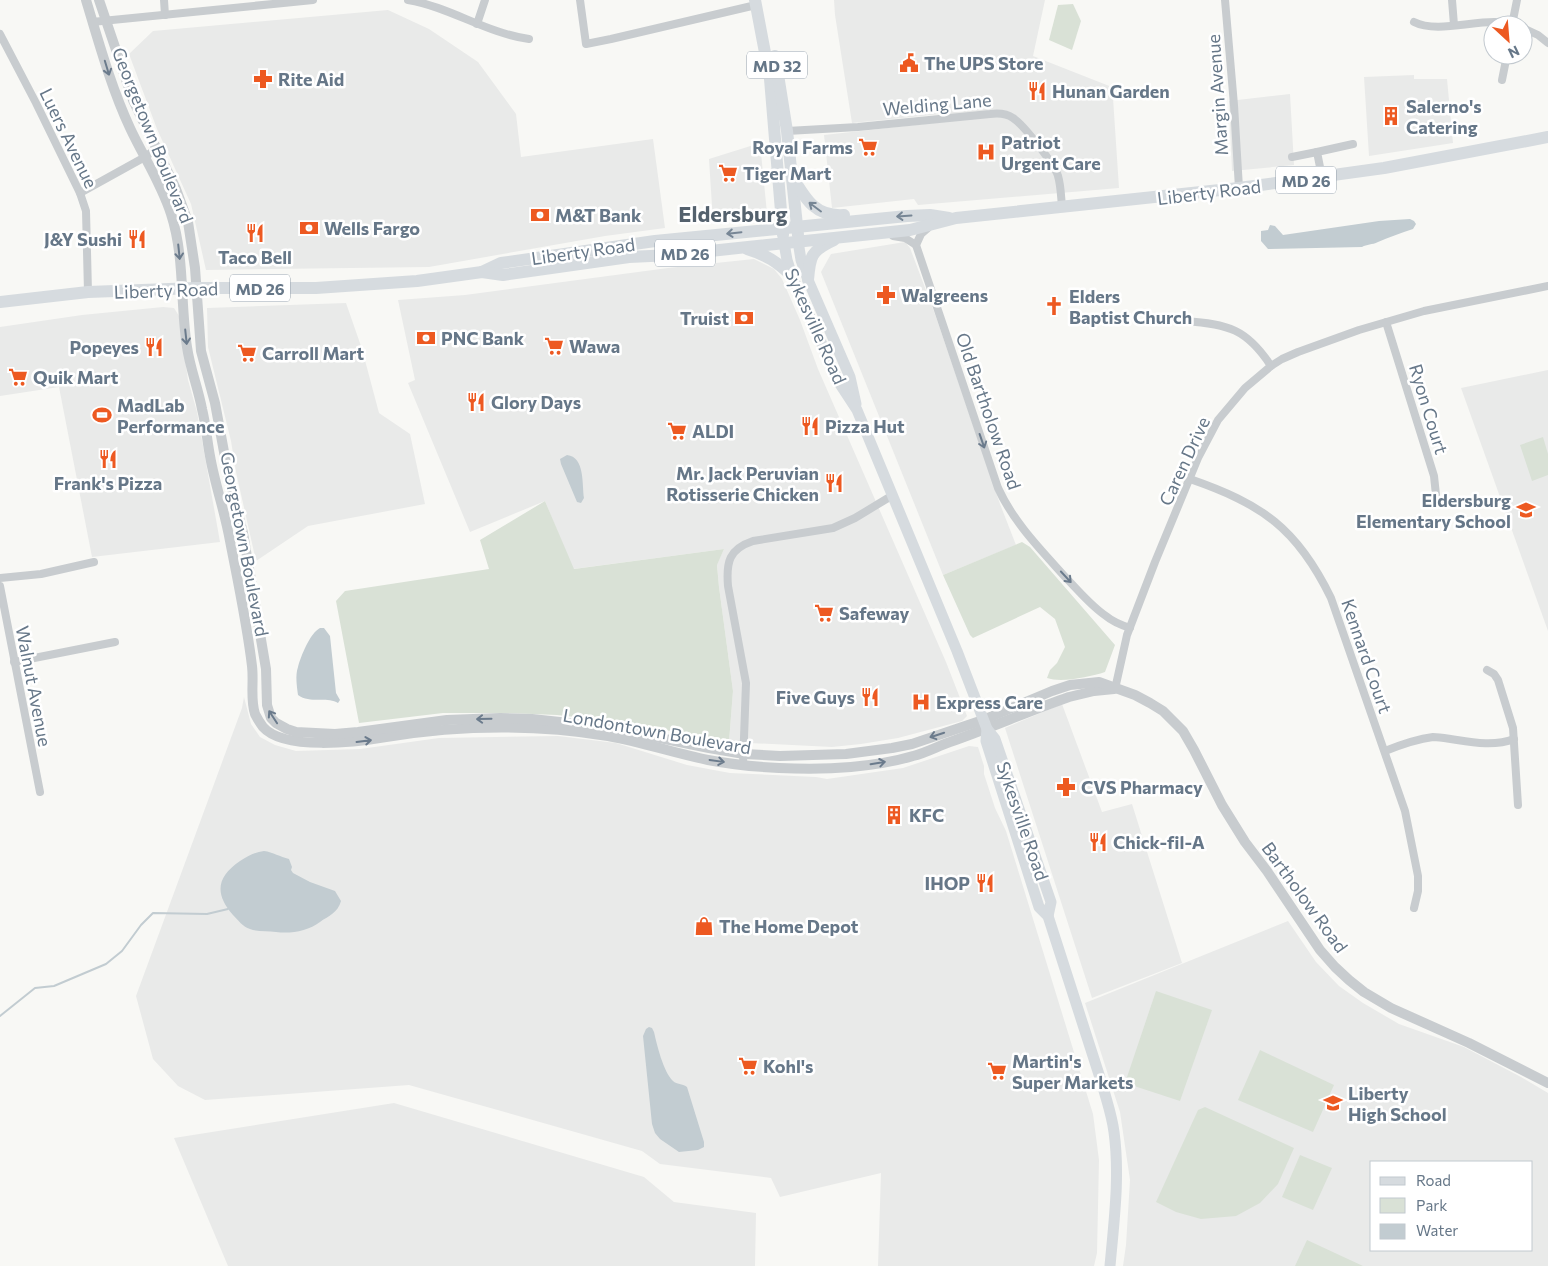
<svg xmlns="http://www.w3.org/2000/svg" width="1548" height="1266" font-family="Commissioner,sans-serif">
<rect width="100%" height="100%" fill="#f8f8f5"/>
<g fill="#e9eae9" fill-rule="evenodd">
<polygon points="834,0 1045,0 1033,56 1122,91 1120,97 1113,98 1119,188 918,205 914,199 832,208 824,135 943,122 942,114 852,123 835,15"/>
<polygon points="388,10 429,29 478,62 516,114 521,157 653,139 665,228 605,236 429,267 206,270 191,204 157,129 129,54 153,31"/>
<polygon points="1414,75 1414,79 1447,79 1453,143 1369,156 1364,77"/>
<polygon points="1290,94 1294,165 1232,171 1229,101"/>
<polygon points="760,143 767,213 763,218 713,222 709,159"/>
<polygon points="905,242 910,248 936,317 1000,504 1016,545 943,575 821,272 831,254"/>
<polygon points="754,259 774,269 782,279 800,320 818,369 946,662 967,716 962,721 898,738 861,744 832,747 729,742 733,691 719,587 717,564 724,549 573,569 545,501 470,532 408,383 415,380 398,300 465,295 668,268"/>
<polygon points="346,303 362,349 379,413 410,434 425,504 308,526 256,561 236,472 231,441 208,347 207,308"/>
<polygon points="163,307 174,308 179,316 188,380 197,412 220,542 92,557 59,387 0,396 0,327 82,315"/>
<polygon points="1548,370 1548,631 1461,388"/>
<polygon points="244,697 251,724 260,737 275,745 296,751 360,749 439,738 558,736 616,743 687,765 730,773 816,777 827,779 903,768 969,746 978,747 984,766 984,774 995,808 1006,831 1093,1114 1099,1160 1097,1253 1094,1266 878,1266 881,1173 780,1197 771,1178 660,1164 642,1151 409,1085 205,1100 178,1086 153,1059 136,996 242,708"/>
<polygon points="1062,704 1102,812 1132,804 1182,963 1092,998 1005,728"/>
<path d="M 1288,921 L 1316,962 L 1339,986 L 1363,1003 L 1399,1024 L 1464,1047 L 1521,1077 L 1548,1093 L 1548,1266 L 1123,1266 L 1126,1245 L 1130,1180 L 1120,1112 L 1085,1003 ZM 1372,1162 L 1532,1162 L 1532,1250 L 1372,1250 Z"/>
<polygon points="394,1103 644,1177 674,1202 756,1213 755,1266 228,1266 174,1138"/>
</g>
<g fill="#d9e1d6">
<polygon points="1073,4 1081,21 1072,50 1049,40 1058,5"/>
<polygon points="1543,437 1548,454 1548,475 1532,481 1520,445"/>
<polygon points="545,501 574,569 724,549 717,565 719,587 733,691 729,742 622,722 557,715 507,713 443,713 359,723 336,601 345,591 489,569 480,540"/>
<path d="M 1022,542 L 1030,547 L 1115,645 L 1105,672 C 1090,677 1061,683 1047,678 L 1050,670 L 1057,663 L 1065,647 L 1055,619 L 1040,607 L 973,638 L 970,635 L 943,575 Z"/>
<polygon points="1156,991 1212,1010 1180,1101 1125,1083"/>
<polygon points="1260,1050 1334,1085 1313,1132 1238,1100"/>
<polygon points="1205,1107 1294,1148 1278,1184 1260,1203 1236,1216 1201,1219 1176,1212 1156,1202 1198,1110"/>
<polygon points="1300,1155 1332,1168 1313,1210 1282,1197"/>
<polygon points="1307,1240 1363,1266 1295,1266"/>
</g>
<g fill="#c2ccd1">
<path d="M 1410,219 L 1414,221 L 1416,224 L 1413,229 C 1401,233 1389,237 1378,242 C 1372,245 1367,244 1362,247 L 1268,249 L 1261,241 L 1261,231 L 1268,230 L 1270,225 L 1275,226 L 1283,235 L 1379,221 Z"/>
<path d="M 567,455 C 585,457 582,484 584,498 L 581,503 L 577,502 L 561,464 L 560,459 Z"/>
<path d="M 320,628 L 324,628 L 330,636 L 336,693 L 340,700 L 338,703 C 327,696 310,704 298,695 C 297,687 295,675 298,667 C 301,656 310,633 320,628 Z"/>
<path d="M 264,851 C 273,852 280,857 289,859 L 292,867 L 291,870 L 293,873 L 310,882 L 335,891 L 341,901 C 338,913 328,916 320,922 C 308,931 291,934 276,932 C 268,931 257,932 250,929 C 243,927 238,920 233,915 C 214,893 217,877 240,861 C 248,856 255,852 264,851 Z"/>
<path d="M 649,1027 L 652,1028 L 654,1032 C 657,1045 663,1071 673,1081 C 677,1085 682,1083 687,1087 L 704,1142 L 704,1147 L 698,1150 L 679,1152 L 660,1139 L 655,1133 L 652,1124 L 643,1036 L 646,1029 Z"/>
</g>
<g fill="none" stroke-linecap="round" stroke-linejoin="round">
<polyline stroke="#c2ccd1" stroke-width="2" points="0,1016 35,988 54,986 106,964 122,951 141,925 153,913 207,914 228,909"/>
<g stroke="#c8cccf" stroke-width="8">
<polyline points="164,0 165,15"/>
<path d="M 408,0 C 450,7 486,33 529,39"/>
<polyline points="580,0 586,44 611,39 756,5"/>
<polyline points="1225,0 1234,105 1239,188"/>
<polyline points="1452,0 1454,25"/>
<polyline points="92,22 313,0"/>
<path d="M 1414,22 C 1435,33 1472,21 1496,22 C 1502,22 1509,23 1515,25"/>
<polyline points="477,24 485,0"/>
<polyline points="1512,25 1517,0"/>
<polyline points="1523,28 1538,35 1548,43"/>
<polyline points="0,34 36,103 80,193 86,211 88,292"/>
<polyline points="1502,80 1507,55"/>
<path d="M 787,131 L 858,127 L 990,114 C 998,113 1006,113 1013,118 C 1023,124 1055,165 1058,176 C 1061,186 1061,197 1062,207"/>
<polyline points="1292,157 1317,152"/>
<polyline points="1322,177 1317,152 1353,144"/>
<polyline points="80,193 145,157 156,149"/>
<path d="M 928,228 L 921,234 L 916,245 L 998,488 C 1014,523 1041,550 1067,579 C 1079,591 1091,606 1106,616 C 1113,622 1121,625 1130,628"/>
<polyline points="893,236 905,238 916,245"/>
<path d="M 1185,321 C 1228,324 1247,329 1271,366"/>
<polyline points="1386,322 1434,476 1436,495 1432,505"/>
<path d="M 1190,479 C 1262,504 1297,528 1331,598 L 1405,811 L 1418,876 L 1418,891 L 1414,908"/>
<polyline points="0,578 41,574 94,562"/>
<polyline points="0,586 40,792"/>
<polyline points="14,662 115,642"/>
<polyline points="1487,670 1494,674 1498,680 1513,728 1518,805"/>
<polyline points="1115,689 1127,635 1155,562 1198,458 1218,420 1245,388 1271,366 1282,359 1298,352 1359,330 1424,311 1548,286"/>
<path d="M 1385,751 C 1400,745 1417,739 1433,737 C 1441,737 1449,739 1457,740 C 1475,743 1496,746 1514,739"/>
<path d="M 743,765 L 746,683 L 728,586 C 726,562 729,549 753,541 L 833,528 L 855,518 L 893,495"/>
</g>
<g stroke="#c8cccf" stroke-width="10">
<path d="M 86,0 C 99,43 111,87 130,128 C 143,156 161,183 171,214 C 185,257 180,303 187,347 C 190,368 198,388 202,409 C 206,425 207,440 210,456 C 215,485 225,512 230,541 C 238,582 247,624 252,666 C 254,682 250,699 255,714 C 257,718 260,723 263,727 C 284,751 357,742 386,737 C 460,725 534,724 608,736 C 642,742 674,753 708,760 C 750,768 808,771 851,767 C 872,765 893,762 913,756 C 926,753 938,746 950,742 C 990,728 1029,711 1069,697 L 1094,691 L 1114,689"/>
<polyline points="99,0 133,100 176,189 188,222 195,268 201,351 215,403 229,479 243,533 266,669 267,705 271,718 276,723 287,729 296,732 335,734 358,732 447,720 500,718 532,719 606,727 709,748 744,754 780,756 846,754 892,748 912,744 983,720 1052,691 1070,685 1099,682 1135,695 1150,703 1163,711 1183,731 1194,750 1222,805 1245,842 1267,871 1320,950 1335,967 1349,980 1364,992 1391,1008 1469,1043 1548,1083"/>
</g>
<g stroke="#d6dbdf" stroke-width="11">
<polyline points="798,241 801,260 808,280 850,377 856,404"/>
<polyline points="784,243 787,260 792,276 838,381 857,410 957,651 987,729 995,739 1051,902 1048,916"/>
<path d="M 987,729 L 986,741 L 1039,907 L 1048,916 L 1103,1087 C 1107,1102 1112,1116 1114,1132 C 1120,1176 1114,1221 1110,1266"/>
</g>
<g stroke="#d6dbdf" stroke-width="12">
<polyline points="755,0 770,79 783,235"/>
<polyline points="775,56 787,131 798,235"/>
<path d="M 793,178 C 806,200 816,217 844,215"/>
<path d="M 747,249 C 767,255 777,262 792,276"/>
<polyline points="482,272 501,263 655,241 907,216 930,215 949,218"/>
<path d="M 808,280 C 810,257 810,251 834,240"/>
<polyline points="0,302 88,292 196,288 316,288 417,281 482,272 503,275 629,257 672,255 910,230 956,218 1239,188 1384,168 1548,137"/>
</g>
</g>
<defs><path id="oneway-shaft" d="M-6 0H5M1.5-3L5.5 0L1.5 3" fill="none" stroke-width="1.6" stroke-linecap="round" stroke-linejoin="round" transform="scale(1.25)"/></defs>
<g stroke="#6b7b8c">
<use href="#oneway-shaft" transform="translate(107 68) rotate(73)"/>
<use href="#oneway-shaft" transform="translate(179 252) rotate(84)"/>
<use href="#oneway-shaft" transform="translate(186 337) rotate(84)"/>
<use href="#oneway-shaft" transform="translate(982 441) rotate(71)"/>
<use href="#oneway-shaft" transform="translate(1066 577) rotate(47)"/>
<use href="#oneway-shaft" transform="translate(273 717) rotate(-123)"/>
<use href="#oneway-shaft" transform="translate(484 719) rotate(179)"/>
<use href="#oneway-shaft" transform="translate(937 735) rotate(162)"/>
<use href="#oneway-shaft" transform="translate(364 741) rotate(-7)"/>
<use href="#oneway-shaft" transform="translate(717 761) rotate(8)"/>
<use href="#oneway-shaft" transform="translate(878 763) rotate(-9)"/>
</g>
<g stroke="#778695">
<use href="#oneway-shaft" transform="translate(815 207) rotate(-143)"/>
<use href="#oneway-shaft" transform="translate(904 216) rotate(176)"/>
<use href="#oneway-shaft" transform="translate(734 233) rotate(174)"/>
</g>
<defs>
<g id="civic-bare" transform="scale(1.5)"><path d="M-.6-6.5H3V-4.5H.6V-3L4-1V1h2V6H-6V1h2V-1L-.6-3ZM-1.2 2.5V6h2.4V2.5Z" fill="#ed5921" stroke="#fff" stroke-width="2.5" paint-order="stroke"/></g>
<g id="pharmacy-bare" transform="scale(1.5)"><path d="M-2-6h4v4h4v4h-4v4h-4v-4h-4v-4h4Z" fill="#ed5921" stroke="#fff" stroke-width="2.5" paint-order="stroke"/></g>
<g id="restaurant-bare" transform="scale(1.5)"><path d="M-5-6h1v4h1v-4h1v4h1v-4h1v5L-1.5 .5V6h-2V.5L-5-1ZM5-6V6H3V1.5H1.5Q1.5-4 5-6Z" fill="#ed5921" stroke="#fff" stroke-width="2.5" paint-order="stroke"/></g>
<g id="building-bare" transform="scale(1.5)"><path d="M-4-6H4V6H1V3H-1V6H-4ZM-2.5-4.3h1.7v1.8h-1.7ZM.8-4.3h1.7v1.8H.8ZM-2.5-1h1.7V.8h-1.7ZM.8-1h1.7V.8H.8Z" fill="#ed5921" stroke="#fff" stroke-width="2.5" paint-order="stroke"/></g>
<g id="supermarket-bare" transform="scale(1.5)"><path d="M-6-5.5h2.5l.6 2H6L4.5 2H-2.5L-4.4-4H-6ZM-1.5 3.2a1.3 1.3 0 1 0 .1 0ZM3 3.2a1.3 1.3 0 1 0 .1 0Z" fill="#ed5921" stroke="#fff" stroke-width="2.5" paint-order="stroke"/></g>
<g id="hospital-bare" transform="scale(1.5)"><path d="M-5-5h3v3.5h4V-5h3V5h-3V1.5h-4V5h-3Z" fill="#ed5921" stroke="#fff" stroke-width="2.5" paint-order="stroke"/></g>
<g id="bank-bare" transform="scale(1.5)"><path d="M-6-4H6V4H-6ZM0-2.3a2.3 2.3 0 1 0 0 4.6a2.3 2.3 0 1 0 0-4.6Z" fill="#ed5921" stroke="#fff" stroke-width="2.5" paint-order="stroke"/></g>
<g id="church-bare" transform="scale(1.5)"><path d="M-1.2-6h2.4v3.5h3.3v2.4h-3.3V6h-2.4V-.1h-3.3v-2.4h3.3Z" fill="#ed5921" stroke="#fff" stroke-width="2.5" paint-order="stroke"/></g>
<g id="stadium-bare" transform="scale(1.5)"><path d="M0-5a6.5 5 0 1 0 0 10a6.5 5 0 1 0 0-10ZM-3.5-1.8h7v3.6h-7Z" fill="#ed5921" stroke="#fff" stroke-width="2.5" paint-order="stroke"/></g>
<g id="school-bare" transform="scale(1.5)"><path d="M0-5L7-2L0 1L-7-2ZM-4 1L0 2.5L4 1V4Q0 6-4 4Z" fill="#ed5921" stroke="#fff" stroke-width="2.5" paint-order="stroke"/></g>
<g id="shop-bare" transform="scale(1.5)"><path d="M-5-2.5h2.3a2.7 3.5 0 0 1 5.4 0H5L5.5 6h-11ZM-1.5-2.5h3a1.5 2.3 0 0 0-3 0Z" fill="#ed5921" stroke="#fff" stroke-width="2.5" paint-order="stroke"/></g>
</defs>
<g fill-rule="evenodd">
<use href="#civic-bare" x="909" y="63"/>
<use href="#pharmacy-bare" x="263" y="79"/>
<use href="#restaurant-bare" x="1037" y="91"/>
<use href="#building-bare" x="1391" y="116"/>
<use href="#supermarket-bare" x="868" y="147"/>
<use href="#hospital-bare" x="986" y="152"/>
<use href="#supermarket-bare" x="728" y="173"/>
<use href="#bank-bare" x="540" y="215"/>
<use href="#bank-bare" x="309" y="228"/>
<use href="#restaurant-bare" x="255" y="233"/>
<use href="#restaurant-bare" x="137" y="239"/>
<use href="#pharmacy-bare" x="886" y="295"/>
<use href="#church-bare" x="1054" y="306"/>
<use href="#bank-bare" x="744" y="318"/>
<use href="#bank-bare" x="426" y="338"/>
<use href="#supermarket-bare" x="554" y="346"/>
<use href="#restaurant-bare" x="154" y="347"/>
<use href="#supermarket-bare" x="247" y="353"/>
<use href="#supermarket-bare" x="18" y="377"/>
<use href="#restaurant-bare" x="476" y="402"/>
<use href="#stadium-bare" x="102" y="415"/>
<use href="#restaurant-bare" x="810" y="426"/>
<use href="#supermarket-bare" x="677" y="431"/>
<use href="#restaurant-bare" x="108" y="459"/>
<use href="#restaurant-bare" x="834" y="483"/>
<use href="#school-bare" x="1526" y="510"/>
<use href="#supermarket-bare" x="824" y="613"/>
<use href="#restaurant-bare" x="870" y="697"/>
<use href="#hospital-bare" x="921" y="702"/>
<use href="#pharmacy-bare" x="1066" y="787"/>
<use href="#building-bare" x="894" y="815"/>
<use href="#restaurant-bare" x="1098" y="842"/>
<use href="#restaurant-bare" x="985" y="883"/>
<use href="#shop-bare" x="704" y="926"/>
<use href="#supermarket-bare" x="748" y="1066"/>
<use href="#supermarket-bare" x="997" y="1071"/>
<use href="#school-bare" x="1333" y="1103"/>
</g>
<g text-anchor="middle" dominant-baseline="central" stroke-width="5" stroke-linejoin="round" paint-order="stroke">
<g fill="#fff" stroke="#94a0ac" stroke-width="1">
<rect x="747" y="51.5" width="60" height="27" rx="4"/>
<rect x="1276" y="166.5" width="60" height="27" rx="4"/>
<rect x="655" y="239.5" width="60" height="27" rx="4"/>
<rect x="230" y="274.5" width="60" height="27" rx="4"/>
</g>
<g font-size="16" font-weight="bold" fill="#678">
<text x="777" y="65">MD 32</text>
<text x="1306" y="180">MD 26</text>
<text x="685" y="253">MD 26</text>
<text x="260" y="288">MD 26</text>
</g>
<g font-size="18" font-weight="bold" fill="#678" stroke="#fff" text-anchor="start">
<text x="924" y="63">The UPS Store</text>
<text x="278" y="79">Rite Aid</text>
<text x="1052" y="91">Hunan Garden</text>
<text x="1406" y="106">Salerno's<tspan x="1406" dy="21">Catering</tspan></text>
<text x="1001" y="142">Patriot<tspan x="1001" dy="21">Urgent Care</tspan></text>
<text x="853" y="147" text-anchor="end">Royal Farms</text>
<text x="743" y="173">Tiger Mart</text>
<text x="555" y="215">M&amp;T Bank</text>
<text x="324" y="228">Wells Fargo</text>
<text x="122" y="239" text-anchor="end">J&amp;Y Sushi</text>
<text x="255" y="257" text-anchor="middle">Taco Bell</text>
<text x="901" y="295">Walgreens</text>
<text x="1069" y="296">Elders<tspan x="1069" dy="21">Baptist Church</tspan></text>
<text x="729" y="318" text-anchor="end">Truist</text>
<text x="441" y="338">PNC Bank</text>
<text x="569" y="346">Wawa</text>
<text x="139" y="347" text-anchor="end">Popeyes</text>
<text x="262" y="353">Carroll Mart</text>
<text x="33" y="377">Quik Mart</text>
<text x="491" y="402">Glory Days</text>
<text x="117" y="405">MadLab<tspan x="117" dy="21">Performance</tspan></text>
<text x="825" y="426">Pizza Hut</text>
<text x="692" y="431">ALDI</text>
<text x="819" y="473" text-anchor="end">Mr. Jack Peruvian<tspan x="819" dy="21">Rotisserie Chicken</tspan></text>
<text x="108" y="483" text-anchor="middle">Frank's Pizza</text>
<text x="1511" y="500" text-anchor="end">Eldersburg<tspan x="1511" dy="21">Elementary School</tspan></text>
<text x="839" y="613">Safeway</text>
<text x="855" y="697" text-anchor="end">Five Guys</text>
<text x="936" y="702">Express Care</text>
<text x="1081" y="787">CVS Pharmacy</text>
<text x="909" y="815">KFC</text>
<text x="1113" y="842">Chick-fil-A</text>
<text x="970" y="883" text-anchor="end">IHOP</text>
<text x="719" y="926">The Home Depot</text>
<text x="1012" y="1061">Martin's<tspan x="1012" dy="21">Super Markets</tspan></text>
<text x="763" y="1066">Kohl's</text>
<text x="1348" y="1093">Liberty<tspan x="1348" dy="21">High School</tspan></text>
</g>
<g font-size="18" fill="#678" stroke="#fff">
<text transform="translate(1217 95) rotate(-94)">Margin Avenue</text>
<text transform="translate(937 104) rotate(-5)">Welding Lane</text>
<text transform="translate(153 135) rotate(68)">Georgetown Boulevard</text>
<text transform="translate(69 138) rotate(64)">Luers Avenue</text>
<text transform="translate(1209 192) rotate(-7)">Liberty Road</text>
<text transform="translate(583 251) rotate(-8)">Liberty Road</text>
<text transform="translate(166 290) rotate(-2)">Liberty Road</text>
<text transform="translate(816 326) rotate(66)">Sykesville Road</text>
<text transform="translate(1429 409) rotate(73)">Ryon Court</text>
<text transform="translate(989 411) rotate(71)">Old Bartholow Road</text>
<text transform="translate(1184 461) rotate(-65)">Caren Drive</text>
<text transform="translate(245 544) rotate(79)">Georgetown Boulevard</text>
<text transform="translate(1367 656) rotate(71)">Kennard Court</text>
<text transform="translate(34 686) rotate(79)">Walnut Avenue</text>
<text transform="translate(657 731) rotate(10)">Londontown Boulevard</text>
<text transform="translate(1023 821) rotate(71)">Sykesville Road</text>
<text transform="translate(1305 897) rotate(54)">Bartholow Road</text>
</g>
<g font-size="22" font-weight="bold" fill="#54616d" stroke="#fff">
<text x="733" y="213">Eldersburg</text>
</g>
</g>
<rect x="1370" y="1161" width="162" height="90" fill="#ffffff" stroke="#c2c9cf"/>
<rect x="1380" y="1177" width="25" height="8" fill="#d6dbdf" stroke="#c2c9cf"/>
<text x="1416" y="1186" font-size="15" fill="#667788">Road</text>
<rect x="1380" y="1198" width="25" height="15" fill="#d9e1d6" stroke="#c2c9cf"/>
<text x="1416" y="1211" font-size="15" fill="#667788">Park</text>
<rect x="1380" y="1224" width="25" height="15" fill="#c2ccd1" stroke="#c2c9cf"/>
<text x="1416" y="1236" font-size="15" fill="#667788">Water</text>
<g transform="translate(1508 40) rotate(154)"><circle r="24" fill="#ffffff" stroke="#c2c9cf"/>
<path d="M0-4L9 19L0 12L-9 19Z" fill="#ed5921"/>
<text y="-8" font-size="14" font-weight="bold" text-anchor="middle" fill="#667788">N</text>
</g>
</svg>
